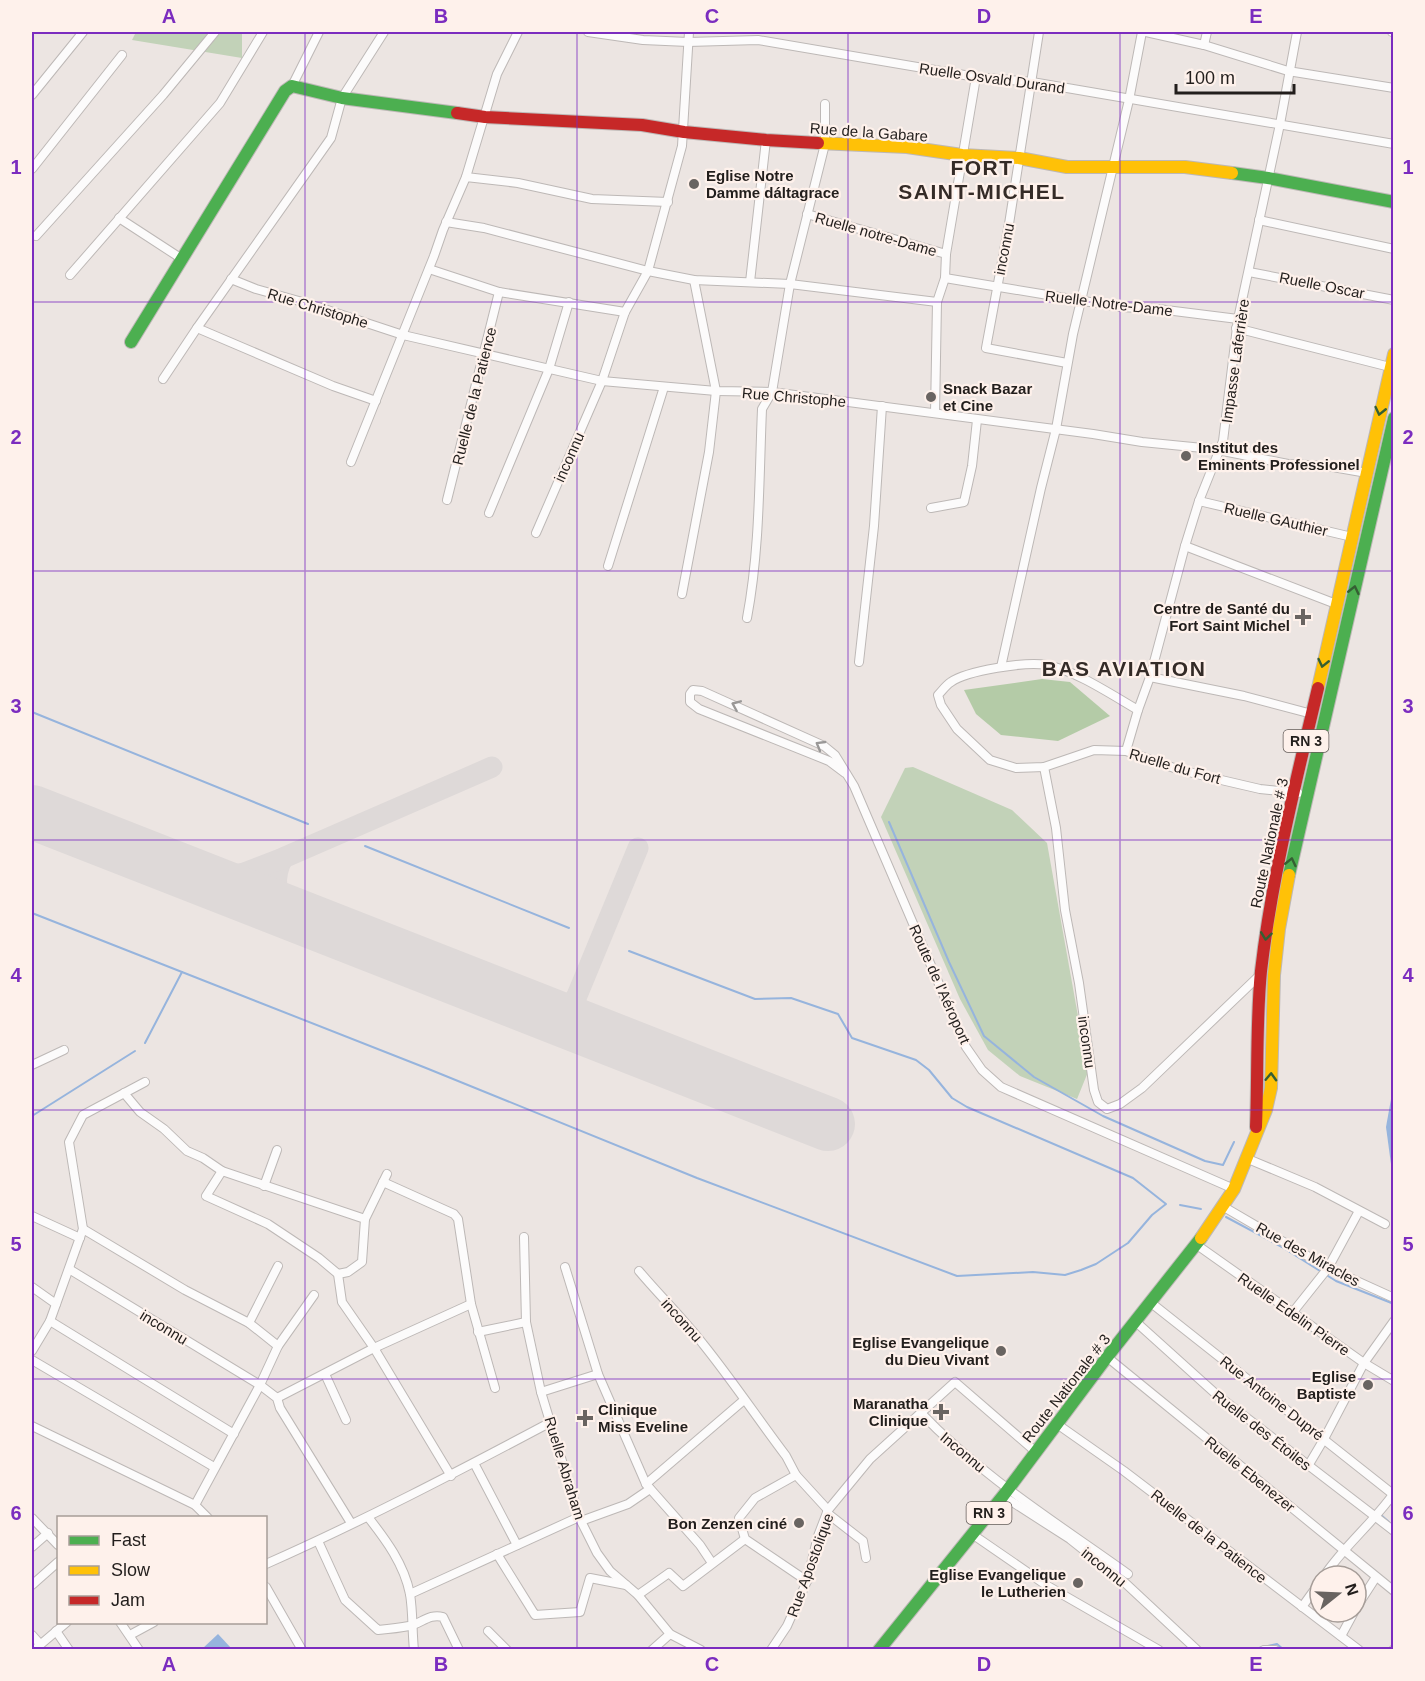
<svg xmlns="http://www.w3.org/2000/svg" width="1425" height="1681" font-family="Helvetica,sans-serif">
<rect width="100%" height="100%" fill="#ece5e2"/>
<g fill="#c2d2b8">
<polygon points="136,32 242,32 242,58 132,40"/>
<polygon points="913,767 1012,810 1047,843 1088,1072 1077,1099 1020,1076 988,1050 960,999 881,817 905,768"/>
</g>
<polygon fill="#b4cba7" points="1042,679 1070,682 1110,716 1058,741 1001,735 976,714 964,690"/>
<g fill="#96b4dd">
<polygon points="1393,1088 1394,1088 1393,1179 1386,1127"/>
<polygon points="218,1634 232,1649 202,1649"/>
</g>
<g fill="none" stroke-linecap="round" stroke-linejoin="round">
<g stroke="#96b4dd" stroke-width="2">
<polyline points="32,712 308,824"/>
<polyline points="889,822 949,962 984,1036 1034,1077 1103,1116 1205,1161 1223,1165 1234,1142"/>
<polyline points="365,846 569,928"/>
<polyline points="32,913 426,1068 697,1178 957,1276 1033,1272 1065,1275 1081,1270 1096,1264 1128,1243 1152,1215 1166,1204 1133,1178 967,1107 952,1098 929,1070 916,1060 852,1038 838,1014 791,998 755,999 629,951"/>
<polyline points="145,1043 182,972"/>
<polyline points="32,1116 135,1051"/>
<polyline points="1180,1205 1201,1209"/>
<polyline points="1226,1217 1282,1247 1336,1281 1394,1304"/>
<polyline points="1381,1515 1389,1522"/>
<polyline points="1250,1650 1277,1644 1284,1650"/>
</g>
<g stroke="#ded9d8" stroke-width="21">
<path d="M 283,858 C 272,878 276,895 288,913"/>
<polyline points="206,880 244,873 283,858 492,767"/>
<polyline points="542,1012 563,1011 576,998"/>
<polyline points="590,1031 576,1013 576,998 638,848"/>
</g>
<polyline stroke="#ded9d8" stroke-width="54" points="32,812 828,1124"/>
<g stroke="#bdb8b6" stroke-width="10">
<g id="street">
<polyline points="588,32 643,40 688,42 758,40 976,77 1032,82 1394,144"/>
<polyline points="1039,32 1009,224 986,348 1067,363"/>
<polyline points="1146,32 1204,45 1288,71 1394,88"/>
<polyline points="1392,32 1394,32"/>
<polyline points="1204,45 1207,32"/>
<polyline points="292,86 319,32"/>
<polyline points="32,95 83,32"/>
<polyline points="32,169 122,55"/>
<polyline points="466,177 497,74 518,32"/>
<polyline points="807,214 946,254"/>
<polyline points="119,218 182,259"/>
<polyline points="1259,220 1394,249"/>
<polyline points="446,222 484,228 648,271 694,280 790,284 937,302"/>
<polyline points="36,236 163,95 215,32"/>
<polyline points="429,269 499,292 625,312"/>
<polyline points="1249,272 1394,300"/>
<polyline points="70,275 220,103 263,32"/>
<polyline points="945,278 1120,307 1158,309 1238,319"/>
<polyline points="231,279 256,289 306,303 403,335 602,381 716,391 772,392 1093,434 1142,442 1213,449 1288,464 1327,466 1367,473"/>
<polyline points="750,282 766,140"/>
<polyline points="197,328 333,386 376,401"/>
<polyline points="1236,328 1390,367"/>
<polyline points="163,379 197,328 331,138 342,98 384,32"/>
<polyline points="935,413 937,302 945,278 946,254 976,77"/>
<polyline points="351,462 434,256 443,230 466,177 518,183 592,199 668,202"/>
<polyline points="447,500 499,292"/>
<polyline points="1199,501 1352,537"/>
<polyline points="931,508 964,502 972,466 977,420"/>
<polyline points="489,513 549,369 569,302"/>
<polyline points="536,533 602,381 625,312 648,271 682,146 689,32"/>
<polyline points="1185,546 1336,604"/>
<polyline points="608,566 664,387"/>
<polyline points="682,594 709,452 716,391 694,280"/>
<path d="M 747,618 C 760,549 759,479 762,409 L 772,392 L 790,284 L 825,144 L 825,104"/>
<polyline points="859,662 874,526 882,406"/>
<polyline points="1001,667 1041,488 1056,429 1073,334 1129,100 1142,32"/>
<polyline points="1150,677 1244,696 1312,714"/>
<path d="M 1138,710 C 1112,695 1075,670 1046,665 C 1027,661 966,671 951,682 C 946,685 942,691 938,695 L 941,705 L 957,729 L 990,760 L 1016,768 L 1044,767 L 1094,750 L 1126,751 L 1177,769 L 1217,779 L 1260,789 L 1298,793"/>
<polyline points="1126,751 1138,710 1150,677 1185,546 1199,501 1223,441 1238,319 1280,124 1297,32"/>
<polyline points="1044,767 1056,828 1065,910 1079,983 1094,1090 1098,1102 1107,1109 1120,1104 1142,1088 1261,974"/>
<polyline points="845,773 829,761 699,709 690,702 690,694 693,690 702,691 824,746 835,755 854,786 966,1047 982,1070 1001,1087 1234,1189"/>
<polyline points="32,1065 64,1050"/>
<polyline points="124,1093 140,1112 164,1129 187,1151 203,1158 222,1171 365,1219 362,1262 348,1272 338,1274"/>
<polyline points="1248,1159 1315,1187 1385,1224"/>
<polyline points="222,1171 206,1196 268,1224 319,1258 338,1274 342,1302 374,1348 451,1476"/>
<polyline points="383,1182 454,1214 458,1219 471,1304 495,1388"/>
<polyline points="264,1186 277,1150"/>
<polyline points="1224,1207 1328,1268 1394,1298"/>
<polyline points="32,1216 80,1238"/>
<polyline points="365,1219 387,1174"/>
<polyline points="83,1229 185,1290 249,1323 278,1346"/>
<polyline points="524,1237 526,1322 541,1392 579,1517 597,1553 610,1571 638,1595 670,1634 701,1650"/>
<polyline points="1197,1245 1364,1363 1394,1381"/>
<polyline points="565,1267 598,1374 646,1484 700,1545 712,1563"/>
<polyline points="69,1269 260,1385 277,1398 280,1408 351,1523"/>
<path d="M 639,1271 C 660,1296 683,1318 703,1344 C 732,1380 758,1419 786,1456 L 796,1475 L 828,1510"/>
<polyline points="32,1287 56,1304"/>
<polyline points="1150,1302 1394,1495"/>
<polyline points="1293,1312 1328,1268 1359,1211"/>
<polyline points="50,1321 234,1434"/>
<polyline points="1136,1322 1217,1395 1394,1531"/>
<polyline points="249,1323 278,1266"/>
<polyline points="478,1332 526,1322"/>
<polyline points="32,1351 50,1321 83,1229 69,1142 83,1115 145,1082"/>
<polyline points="1107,1357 1394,1591"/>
<polyline points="32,1360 214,1467"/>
<polyline points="325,1374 346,1420"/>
<polyline points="541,1392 598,1374"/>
<polyline points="277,1398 374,1348 471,1304"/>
<path d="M 921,1413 C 981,1476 1057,1523 1128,1574"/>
<polyline points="1057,1424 1124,1471 1359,1650"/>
<polyline points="32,1426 195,1505 208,1518"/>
<polyline points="474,1463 517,1545"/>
<polyline points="1308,1466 1324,1439 1364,1363 1394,1321"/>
<polyline points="796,1475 755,1498 739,1518 745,1539 807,1581"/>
<polyline points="646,1484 744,1400"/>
<polyline points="1003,1496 1070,1539 1123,1581 1197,1650"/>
<polyline points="195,1505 260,1385 278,1346 314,1295"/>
<polyline points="827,1513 863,1541 866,1558"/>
<path d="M 368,1517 C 386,1540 404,1564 410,1594 C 413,1612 412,1631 414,1650"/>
<polyline points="32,1518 58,1545"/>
<polyline points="581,1521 628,1504 650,1489"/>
<polyline points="972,1534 1046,1585 1159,1650"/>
<path d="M 318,1541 L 345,1600 L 378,1630 C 389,1629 399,1628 409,1626 C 421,1624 429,1613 443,1617 L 459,1650"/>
<polyline points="32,1547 48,1533"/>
<polyline points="497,1554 535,1615 580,1612 590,1578 626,1585"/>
<path d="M 266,1564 C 363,1521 457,1472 551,1422"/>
<path d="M 1324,1576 C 1344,1546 1373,1523 1394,1493"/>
<polyline points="32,1585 58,1562"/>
<polyline points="266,1587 302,1650"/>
<polyline points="410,1594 579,1517"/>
<polyline points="638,1595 669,1573 683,1586 745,1539"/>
<polyline points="1302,1607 1320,1582"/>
<polyline points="1356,1608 1376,1577"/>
<polyline points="120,1622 139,1650"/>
<polyline points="56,1631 69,1650"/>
<polyline points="488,1631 507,1650"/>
<polyline points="32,1635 40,1644"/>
<polyline points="130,1635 154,1622"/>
<polyline points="1341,1636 1354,1612"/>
<polyline points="34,1650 67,1622"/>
<polyline points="652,1650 670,1634"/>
<polyline points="771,1650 787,1626 807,1581 818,1536 828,1510 870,1459 955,1382 1036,1452"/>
<polyline points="1264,1650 1275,1650"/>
<polyline points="1393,1650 1394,1649"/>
</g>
</g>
<g stroke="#bdb8b6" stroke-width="14">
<g id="fast">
<polyline points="1232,173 1268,178 1394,202"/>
<polyline points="131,342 285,91 292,86 342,98 457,113"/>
<polyline points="1289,875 1394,418"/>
<polyline points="879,1650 1003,1496 1107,1357 1201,1238"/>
</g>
</g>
<g stroke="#bdb8b6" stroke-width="14">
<g id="slow">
<polyline points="818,143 907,147 962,155 1019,158 1067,167 1185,167 1232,173"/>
<polyline points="1318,688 1394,354"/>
<polyline points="1201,1238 1234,1189 1266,1110 1271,1088 1274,975 1279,929 1289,875"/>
</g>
</g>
<g stroke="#bdb8b6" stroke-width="14">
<g id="jam">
<polyline points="457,113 485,117 642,125 684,132 766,140 818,143"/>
<path d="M 1256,1127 C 1258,1076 1256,1021 1261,971 C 1272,876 1296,781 1318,688"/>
</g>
</g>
<use href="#street" stroke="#fcfbfb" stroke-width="8"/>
<use href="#fast" stroke="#4caf50" stroke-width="12"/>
<use href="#slow" stroke="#ffc107" stroke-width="12"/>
<use href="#jam" stroke="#c62828" stroke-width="12"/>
</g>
<defs><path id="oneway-chevron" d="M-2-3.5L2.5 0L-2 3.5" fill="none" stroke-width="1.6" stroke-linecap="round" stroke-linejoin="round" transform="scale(1.5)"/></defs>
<g stroke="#355f33">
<use href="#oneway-chevron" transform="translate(1380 411) rotate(103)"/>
<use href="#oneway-chevron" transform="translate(1354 590) rotate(-77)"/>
<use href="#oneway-chevron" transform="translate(1323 663) rotate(103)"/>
<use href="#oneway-chevron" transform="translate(1291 862) rotate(-77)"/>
<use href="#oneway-chevron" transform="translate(1266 936) rotate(97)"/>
<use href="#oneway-chevron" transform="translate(1271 1077) rotate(-88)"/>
</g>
<g stroke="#9a9897">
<use href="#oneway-chevron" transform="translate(736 705) rotate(-157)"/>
<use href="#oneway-chevron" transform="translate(820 745) rotate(-150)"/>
</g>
<path fill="none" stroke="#7b2cbf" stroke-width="1.5" stroke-opacity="0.55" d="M 305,32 L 305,1650M 577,32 L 577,1650M 848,32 L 848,1650M 1120,32 L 1120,1650M 32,302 L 1394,302M 32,571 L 1394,571M 32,840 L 1394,840M 32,1110 L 1394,1110M 32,1379 L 1394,1379"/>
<g fill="#696461" stroke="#fef1eb" stroke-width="2">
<circle cx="694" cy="184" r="6"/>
<circle cx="931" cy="397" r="6"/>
<circle cx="1186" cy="456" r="6"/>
<path d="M1300 608h6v6h6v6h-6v6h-6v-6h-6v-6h6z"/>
<circle cx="1001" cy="1351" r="6"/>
<circle cx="1368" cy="1385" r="6"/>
<path d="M938 1403h6v6h6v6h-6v6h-6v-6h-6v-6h6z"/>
<path d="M582 1409h6v6h6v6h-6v6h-6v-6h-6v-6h6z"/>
<circle cx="799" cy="1523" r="6"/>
<circle cx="1078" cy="1583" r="6"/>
</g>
<g text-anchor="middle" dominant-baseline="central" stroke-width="4.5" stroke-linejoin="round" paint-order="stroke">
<g fill="#fef1eb" stroke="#645d5a" stroke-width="1.5">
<rect x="1283.5" y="730" width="45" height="22" rx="4.5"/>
<rect x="966.5" y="1502" width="45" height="22" rx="4.5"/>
</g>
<g font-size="14" font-weight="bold" fill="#221e1c">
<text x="1306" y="741">RN 3</text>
<text x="989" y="1513">RN 3</text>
</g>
<g font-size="15" fill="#221e1c" stroke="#fef1eb">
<text transform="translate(992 78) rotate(8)">Ruelle Osvald Durand</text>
<text transform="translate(869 132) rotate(4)">Rue de la Gabare</text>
<text transform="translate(876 234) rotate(16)">Ruelle notre-Dame</text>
<text transform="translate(1004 249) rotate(-79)">inconnu</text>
<text transform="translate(1322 285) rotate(11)">Ruelle Oscar</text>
<text transform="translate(1109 303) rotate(7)">Ruelle Notre-Dame</text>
<text transform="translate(318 308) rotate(17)">Rue Christophe</text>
<text transform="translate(1235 361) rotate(-82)">Impasse Laferrière</text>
<text transform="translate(474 396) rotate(-76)">Ruelle de la Patience</text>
<text transform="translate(794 397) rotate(5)">Rue Christophe</text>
<text transform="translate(569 457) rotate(-66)">inconnu</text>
<text transform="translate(1276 519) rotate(13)">Ruelle GAuthier</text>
<text transform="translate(1175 766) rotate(16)">Ruelle du Fort</text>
<text transform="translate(1269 843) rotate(-78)">Route Nationale # 3</text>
<text transform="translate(940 984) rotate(66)">Route de l'Aéroport</text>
<text transform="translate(1087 1042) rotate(82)">inconnu</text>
<text transform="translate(1308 1254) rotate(29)">Rue des Miracles</text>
<text transform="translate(1294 1314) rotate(35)">Ruelle Edelin Pierre</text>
<text transform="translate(682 1320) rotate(48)">inconnu</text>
<text transform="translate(164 1327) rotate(31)">inconnu</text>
<text transform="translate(1066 1388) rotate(-52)">Route Nationale # 3</text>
<text transform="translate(1272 1398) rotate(38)">Rue Antoine Dupré</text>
<text transform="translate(1262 1430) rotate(38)">Ruelle des Étoiles</text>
<text transform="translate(963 1452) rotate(40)">Inconnu</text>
<text transform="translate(565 1468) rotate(73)">Ruelle Abraham</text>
<text transform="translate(1250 1474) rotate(39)">Ruelle Ebenezer</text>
<text transform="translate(1209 1536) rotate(38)">Ruelle de la Patience</text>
<text transform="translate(810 1565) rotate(-70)">Rue Apostolique</text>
<text transform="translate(1104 1567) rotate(39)">inconnu</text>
</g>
<g font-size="15" font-weight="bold" fill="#221e1c" stroke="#fef1eb" text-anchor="end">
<text x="706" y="175" text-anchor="start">Eglise Notre<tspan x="706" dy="17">Damme dáltagrace</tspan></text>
<text x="943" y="388" text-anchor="start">Snack Bazar<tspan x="943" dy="17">et Cine</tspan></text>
<text x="1198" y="447" text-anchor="start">Institut des<tspan x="1198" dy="17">Eminents Professionel</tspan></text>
<text x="1290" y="608">Centre de Santé du<tspan x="1290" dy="17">Fort Saint Michel</tspan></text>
<text x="989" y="1342">Eglise Evangelique<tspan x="989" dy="17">du Dieu Vivant</tspan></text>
<text x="1356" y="1376">Eglise<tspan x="1356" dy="17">Baptiste</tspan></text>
<text x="928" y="1403">Maranatha<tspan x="928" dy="17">Clinique</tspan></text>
<text x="598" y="1409" text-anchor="start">Clinique<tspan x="598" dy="17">Miss Eveline</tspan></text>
<text x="787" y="1523">Bon Zenzen ciné</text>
<text x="1066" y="1574">Eglise Evangelique<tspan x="1066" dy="17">le Lutherien</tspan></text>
</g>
<g font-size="21" font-weight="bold" letter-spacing="1.5" fill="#342b27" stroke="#fef1eb">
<text x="982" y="167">FORT<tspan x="982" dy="24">SAINT-MICHEL</tspan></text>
<text x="1124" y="668">BAS AVIATION</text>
</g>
</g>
<rect width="1425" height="1681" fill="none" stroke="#fef1eb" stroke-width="66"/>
<rect x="57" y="1516" width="210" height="108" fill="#fef1eb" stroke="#a69d98" stroke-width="1.5"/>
<rect x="69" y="1536" width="30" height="9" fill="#4caf50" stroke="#a69d98" stroke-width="1.5"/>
<text x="111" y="1546" font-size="18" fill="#221e1c">Fast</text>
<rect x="69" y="1566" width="30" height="9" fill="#ffc107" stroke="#a69d98" stroke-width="1.5"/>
<text x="111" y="1576" font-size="18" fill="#221e1c">Slow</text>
<rect x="69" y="1596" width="30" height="9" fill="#c62828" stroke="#a69d98" stroke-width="1.5"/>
<text x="111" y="1606" font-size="18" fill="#221e1c">Jam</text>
<g transform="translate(1338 1594) rotate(72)"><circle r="28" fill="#fef1eb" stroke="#a69d98" stroke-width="1.5"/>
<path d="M0-4.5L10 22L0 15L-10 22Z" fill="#696461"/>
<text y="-9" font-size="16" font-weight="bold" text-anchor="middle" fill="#221e1c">N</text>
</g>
<path d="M1176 84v9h118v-9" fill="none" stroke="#221e1c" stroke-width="3"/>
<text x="1185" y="84" font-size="18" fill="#221e1c" stroke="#fef1eb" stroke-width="4.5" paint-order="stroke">100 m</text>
<rect x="33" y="33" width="1359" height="1615" fill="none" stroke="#7b2cbf" stroke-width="2"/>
<g font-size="20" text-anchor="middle" font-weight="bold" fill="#7b2cbf">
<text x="169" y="23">A</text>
<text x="441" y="23">B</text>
<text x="712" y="23">C</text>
<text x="984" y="23">D</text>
<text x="1256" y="23">E</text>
<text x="16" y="174">1</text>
<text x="1408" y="174">1</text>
<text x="16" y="444">2</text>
<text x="1408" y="444">2</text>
<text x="16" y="713">3</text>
<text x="1408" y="713">3</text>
<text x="16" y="982">4</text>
<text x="1408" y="982">4</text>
<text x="16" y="1251">5</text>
<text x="1408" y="1251">5</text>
<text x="16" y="1520">6</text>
<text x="1408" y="1520">6</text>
<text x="169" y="1671">A</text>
<text x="441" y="1671">B</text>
<text x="712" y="1671">C</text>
<text x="984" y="1671">D</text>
<text x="1256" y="1671">E</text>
</g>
</svg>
